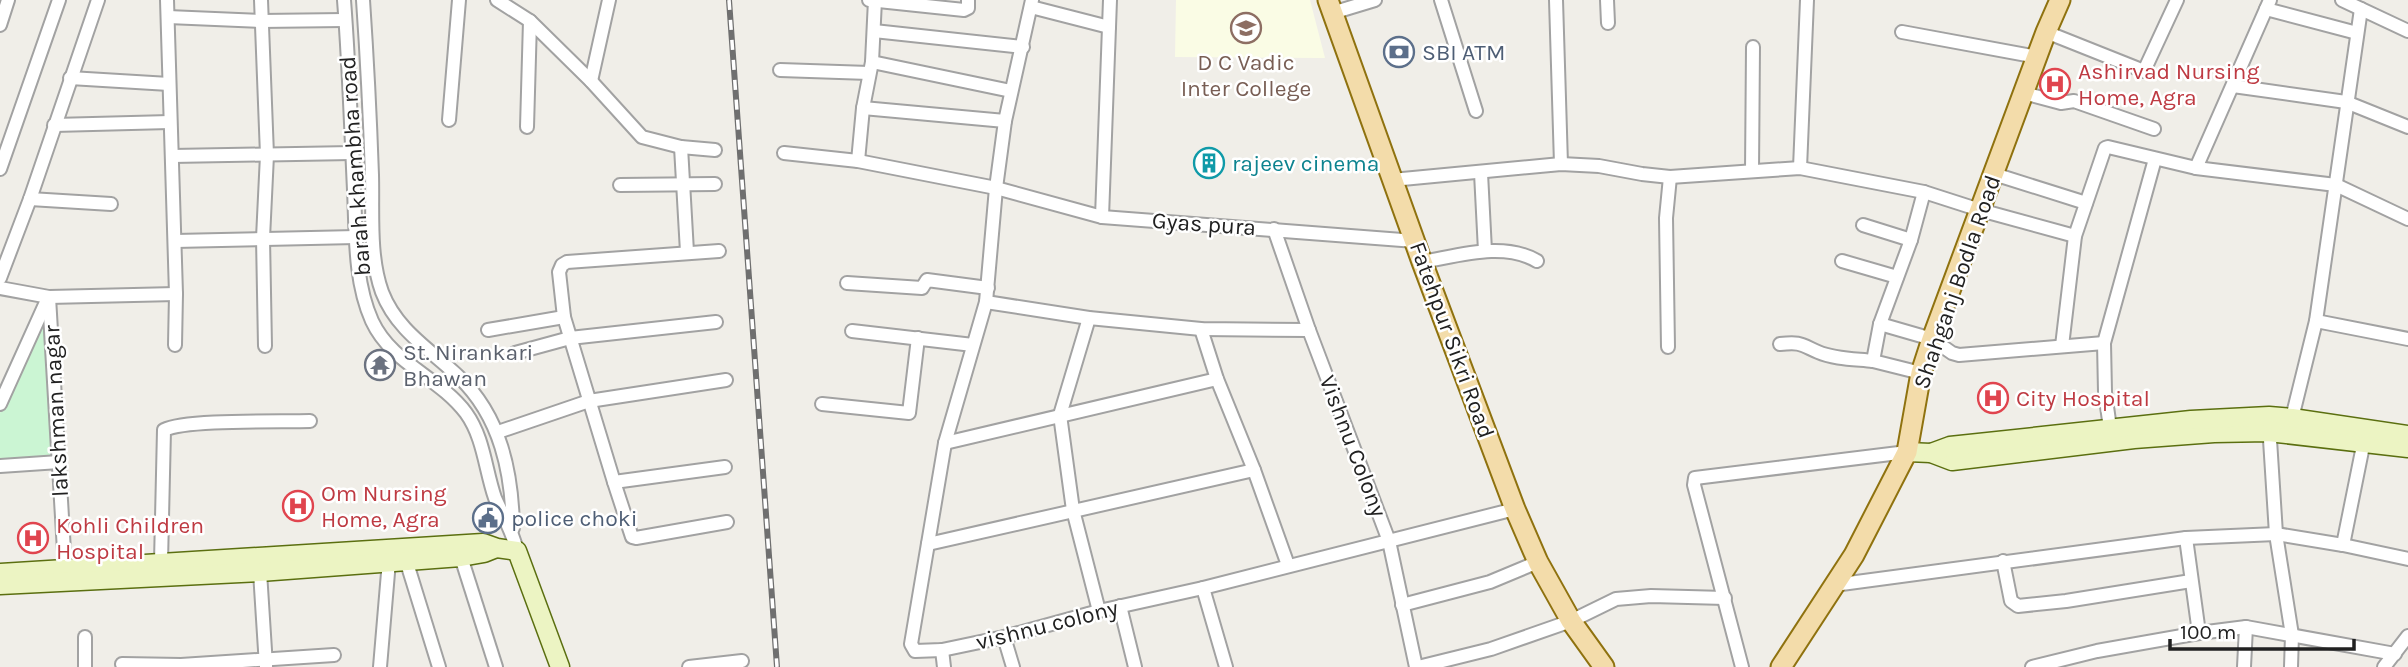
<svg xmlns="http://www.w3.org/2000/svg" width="2408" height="667" font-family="Karla,sans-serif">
<rect width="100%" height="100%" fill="#f0eee8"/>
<polygon fill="#fafce5" points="1176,0 1310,0 1325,58 1175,57"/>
<polygon fill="#cbf5d3" points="48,310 54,462 0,464 0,413"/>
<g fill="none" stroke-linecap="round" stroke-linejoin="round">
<g stroke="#a2a2a2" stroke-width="16">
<g id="street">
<polyline points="167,0 176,294 175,345"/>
<polyline points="261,0 267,155 263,238 265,346"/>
<path d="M 344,0 C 349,63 351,127 354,190 C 356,233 354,281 372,321 C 392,364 439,377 466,413 C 484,438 485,469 495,498 C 503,516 513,532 517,551"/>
<path d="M 363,0 C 367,58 370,117 372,175 C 373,212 369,256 382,292 C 397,331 431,350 459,377 C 501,417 512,473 513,528"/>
<polyline points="497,0 530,21 591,81 642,137 681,147 715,150"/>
<polyline points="869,0 964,10 968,8 968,0"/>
<polyline points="1032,0 1005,121 996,188 986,302 945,443 911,644 915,651 942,650 1004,637 1099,611 1203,588 1515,509"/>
<polyline points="1441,0 1476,111"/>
<polyline points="1556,0 1561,164"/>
<polyline points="1607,0 1608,23"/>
<polyline points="2342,0 2408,31"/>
<polyline points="1031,7 1109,27"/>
<polyline points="2266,9 2357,33"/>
<polyline points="1332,13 1375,0"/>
<polyline points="168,17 260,21 345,20"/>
<polyline points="0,25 8,0"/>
<polyline points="874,31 1023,47"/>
<polyline points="1902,32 2037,57"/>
<polyline points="2046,32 2144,71 2177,0"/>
<polyline points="872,62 1011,91"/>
<polyline points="780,70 869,73"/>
<polyline points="70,78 169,84"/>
<polyline points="591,81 609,0"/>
<polyline points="2233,86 2346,102 2408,127"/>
<polyline points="2024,93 2061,103 2074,101 2154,129"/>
<polyline points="863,108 1005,121"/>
<polyline points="449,120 459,0"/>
<polyline points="54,125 170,122"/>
<polyline points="527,127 530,21"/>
<polyline points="681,147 687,252"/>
<polyline points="784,153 858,161 996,188 1102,217 1415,241"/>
<polyline points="172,156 352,153"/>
<polyline points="858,161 863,108 872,62 875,0"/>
<polyline points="1800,168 1807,0"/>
<polyline points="2196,168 2270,0"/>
<polyline points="0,169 59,0"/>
<polyline points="1752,171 1753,47"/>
<polyline points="1481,173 1485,251"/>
<polyline points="1994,174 2086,203"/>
<polyline points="1392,180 1561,164 1599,166 1642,174 1670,177 1800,168 1924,192 1980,210 2075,236"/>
<polyline points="620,185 715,184"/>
<polyline points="30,199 111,204"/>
<polyline points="1102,217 1110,0"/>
<polyline points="1863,225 1911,240"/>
<polyline points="1274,229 1309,330 1389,541 1416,667"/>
<polyline points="175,241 356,237"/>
<polyline points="719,251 567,262 562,265 559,272 564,317 614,482 632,537 636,538 727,522"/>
<polyline points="1842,261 1897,277"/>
<path d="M 1422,262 C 1458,256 1503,241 1537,261"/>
<polyline points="0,278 30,199 98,0"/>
<polyline points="847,283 922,288 927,280 988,288"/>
<polyline points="0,288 49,297 176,294"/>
<polyline points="49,297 65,568"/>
<polyline points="986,302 1089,318 1201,329 1309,330"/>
<polyline points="1089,318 1060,415 1073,510 1099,611"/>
<polyline points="2316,321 2408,339"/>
<polyline points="1880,324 1932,339 1952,353 1959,355 2104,343"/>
<polyline points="1201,329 1217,379 1254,470"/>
<polyline points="488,330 564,317"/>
<polyline points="852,331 973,345"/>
<path d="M 1780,344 C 1801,342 1800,344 1818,352 C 1834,359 1855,359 1873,361"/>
<polyline points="2062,346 2075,236 2105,148 2108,147 2196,168 2336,185 2408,219"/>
<polyline points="1668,347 1666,218 1670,177"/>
<polyline points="515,353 570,338 716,322"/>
<polyline points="1921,373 1873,361 1880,324 1911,240 1924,192"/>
<polyline points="0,404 47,300"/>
<polyline points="822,404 909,413 918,338"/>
<polyline points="2292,418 2316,321 2361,9"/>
<polyline points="2269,424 2276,534 2292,635 2291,667"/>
<polyline points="2110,428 2105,392 2104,343 2155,159"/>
<polyline points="498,432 589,401 726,380"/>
<polyline points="945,443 1217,379"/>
<polyline points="0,466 59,462"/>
<polyline points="614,482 725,467"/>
<polyline points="2186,538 2199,633"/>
<polyline points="928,544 1254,470 1288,565"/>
<polyline points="2343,545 2365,436"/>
<polyline points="461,557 496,667"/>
<polyline points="406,560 439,667"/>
<polyline points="2003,561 2011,601 2018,606 2066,601 2191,581"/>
<path d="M 161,562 L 164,430 C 186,419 280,422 310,421"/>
<polyline points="260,572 266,666"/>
<polyline points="1834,585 2186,538 2276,534 2343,545 2408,559"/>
<polyline points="1203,588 1226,667"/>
<polyline points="1402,605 1490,582 1538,562"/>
<polyline points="1120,606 1135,667"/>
<polyline points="85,637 85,667"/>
<polyline points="1004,637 1013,667"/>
<polyline points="942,650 944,667"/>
<polyline points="122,664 181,665 334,655"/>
<polyline points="380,667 389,561"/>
<polyline points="689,667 742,661"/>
<polyline points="1418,667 1491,649 1571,621 1616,599 1651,596 1725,598"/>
<polyline points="1742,667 1694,485 1695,478 1907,452"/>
<polyline points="2032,667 2097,651 2199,633 2246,627 2395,654"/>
<polyline points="2244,667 2246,627"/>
<polyline points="2384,667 2408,636"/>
</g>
</g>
<g stroke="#5b6f10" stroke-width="21">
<g id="secondary">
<polyline points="1907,452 1931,453 1952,461 2134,439 2214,433 2268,432 2408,448"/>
<polyline points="1931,453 1950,446 2191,420 2269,416 2292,418 2408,435"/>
<polyline points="0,573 483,543 497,548 517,551 560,667"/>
<polyline points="0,585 260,572 461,557 484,553 494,549"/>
</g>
</g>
<g stroke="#8f720f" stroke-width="23">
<g id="primary">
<polyline points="1328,0 1422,262 1515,509 1538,562 1571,621 1604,667"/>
<polyline points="1781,667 1854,555 1907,452 1921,373 1932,339 2046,32 2060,0"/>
</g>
</g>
<use href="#street" stroke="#fff" stroke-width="12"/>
<use href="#secondary" stroke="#ecf4c3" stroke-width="18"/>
<use href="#primary" stroke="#f3dcaa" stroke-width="19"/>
<g stroke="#6f6f6f" stroke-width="6">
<polyline id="rail" points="729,0 777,667"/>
</g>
<use href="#rail" stroke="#fff" stroke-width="3.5" stroke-dasharray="10" stroke-linecap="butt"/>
</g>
<defs>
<g id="university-ring" transform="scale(1.575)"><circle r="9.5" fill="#fff" stroke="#8d6e63" stroke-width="1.5"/><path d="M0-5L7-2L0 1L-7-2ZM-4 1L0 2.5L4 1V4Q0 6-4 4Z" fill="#8d6e63"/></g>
<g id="bank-ring" transform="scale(1.575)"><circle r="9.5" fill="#fff" stroke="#5c6f8a" stroke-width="1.5"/><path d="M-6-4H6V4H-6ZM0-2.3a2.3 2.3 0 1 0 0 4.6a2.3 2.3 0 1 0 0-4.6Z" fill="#5c6f8a"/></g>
<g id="hospital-ring" transform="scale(1.575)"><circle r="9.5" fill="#fff" stroke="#e0444e" stroke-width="1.5"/><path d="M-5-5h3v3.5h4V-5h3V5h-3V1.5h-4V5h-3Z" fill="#e0444e"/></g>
<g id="building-ring" transform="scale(1.575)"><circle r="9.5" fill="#fff" stroke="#0f9aa8" stroke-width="1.5"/><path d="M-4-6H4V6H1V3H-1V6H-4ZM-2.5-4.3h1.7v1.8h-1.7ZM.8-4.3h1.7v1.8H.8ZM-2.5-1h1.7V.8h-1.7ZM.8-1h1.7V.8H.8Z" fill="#0f9aa8"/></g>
<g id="temple-ring" transform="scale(1.575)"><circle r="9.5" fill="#fff" stroke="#6b7280" stroke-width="1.5"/><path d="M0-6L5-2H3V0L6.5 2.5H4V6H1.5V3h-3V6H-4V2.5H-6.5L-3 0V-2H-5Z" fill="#6b7280"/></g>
<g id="civic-ring" transform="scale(1.575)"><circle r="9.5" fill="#fff" stroke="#5c6f8a" stroke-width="1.5"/><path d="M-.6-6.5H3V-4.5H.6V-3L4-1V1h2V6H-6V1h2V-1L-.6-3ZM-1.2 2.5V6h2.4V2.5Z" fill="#5c6f8a"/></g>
</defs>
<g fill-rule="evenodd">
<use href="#university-ring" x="1246" y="28"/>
<use href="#bank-ring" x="1399" y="52"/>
<use href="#hospital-ring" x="2055" y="84"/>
<use href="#building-ring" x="1209" y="163"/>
<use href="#temple-ring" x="380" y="365"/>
<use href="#hospital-ring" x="1993" y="398"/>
<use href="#hospital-ring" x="298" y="506"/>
<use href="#civic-ring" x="488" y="518"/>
<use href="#hospital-ring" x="33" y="538"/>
</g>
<g text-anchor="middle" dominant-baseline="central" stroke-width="5" stroke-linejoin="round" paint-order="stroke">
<g font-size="23" fill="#4e5e75" stroke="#fff" text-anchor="start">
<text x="1422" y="52">SBI ATM</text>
<text x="511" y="518">police choki</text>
</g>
<g font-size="23" fill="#785e54" stroke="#fff">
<text x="1246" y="62">D C Vadic<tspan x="1246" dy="26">Inter College</tspan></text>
</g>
<g font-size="23" fill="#be3a42" stroke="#fff" text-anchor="start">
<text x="2078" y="71">Ashirvad Nursing<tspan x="2078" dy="26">Home, Agra</tspan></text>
<text x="2016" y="398">City Hospital</text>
<text x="321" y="493">Om Nursing<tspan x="321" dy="26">Home, Agra</tspan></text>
<text x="56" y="525">Kohli Children<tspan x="56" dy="26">Hospital</tspan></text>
</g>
<g font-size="23" fill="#0d838f" stroke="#fff" text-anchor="start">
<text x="1232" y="163">rajeev cinema</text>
</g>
<g font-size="23" fill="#212121" stroke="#fff">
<text transform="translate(355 166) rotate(-94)">barah khambha road</text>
<text transform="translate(1204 224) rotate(4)">Gyas pura</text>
<text transform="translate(1957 282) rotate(-71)">Shahganj Bodla Road</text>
<text transform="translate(1452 340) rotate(70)">Fatehpur Sikri Road</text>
<text transform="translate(56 411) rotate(-93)">lakshman nagar</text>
<text transform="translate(1353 446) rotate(69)">Vishnu Colony</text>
<text transform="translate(1047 625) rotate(-14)">vishnu colony</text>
</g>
<g font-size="23" fill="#5b616d" stroke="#fff" text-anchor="start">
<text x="403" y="352">St. Nirankari<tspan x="403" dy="26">Bhawan</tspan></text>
</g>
</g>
<path d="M2170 639v10h184v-10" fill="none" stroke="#212121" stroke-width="3.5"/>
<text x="2180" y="639" font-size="21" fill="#212121" stroke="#ffffff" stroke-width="5" paint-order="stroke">100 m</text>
</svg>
